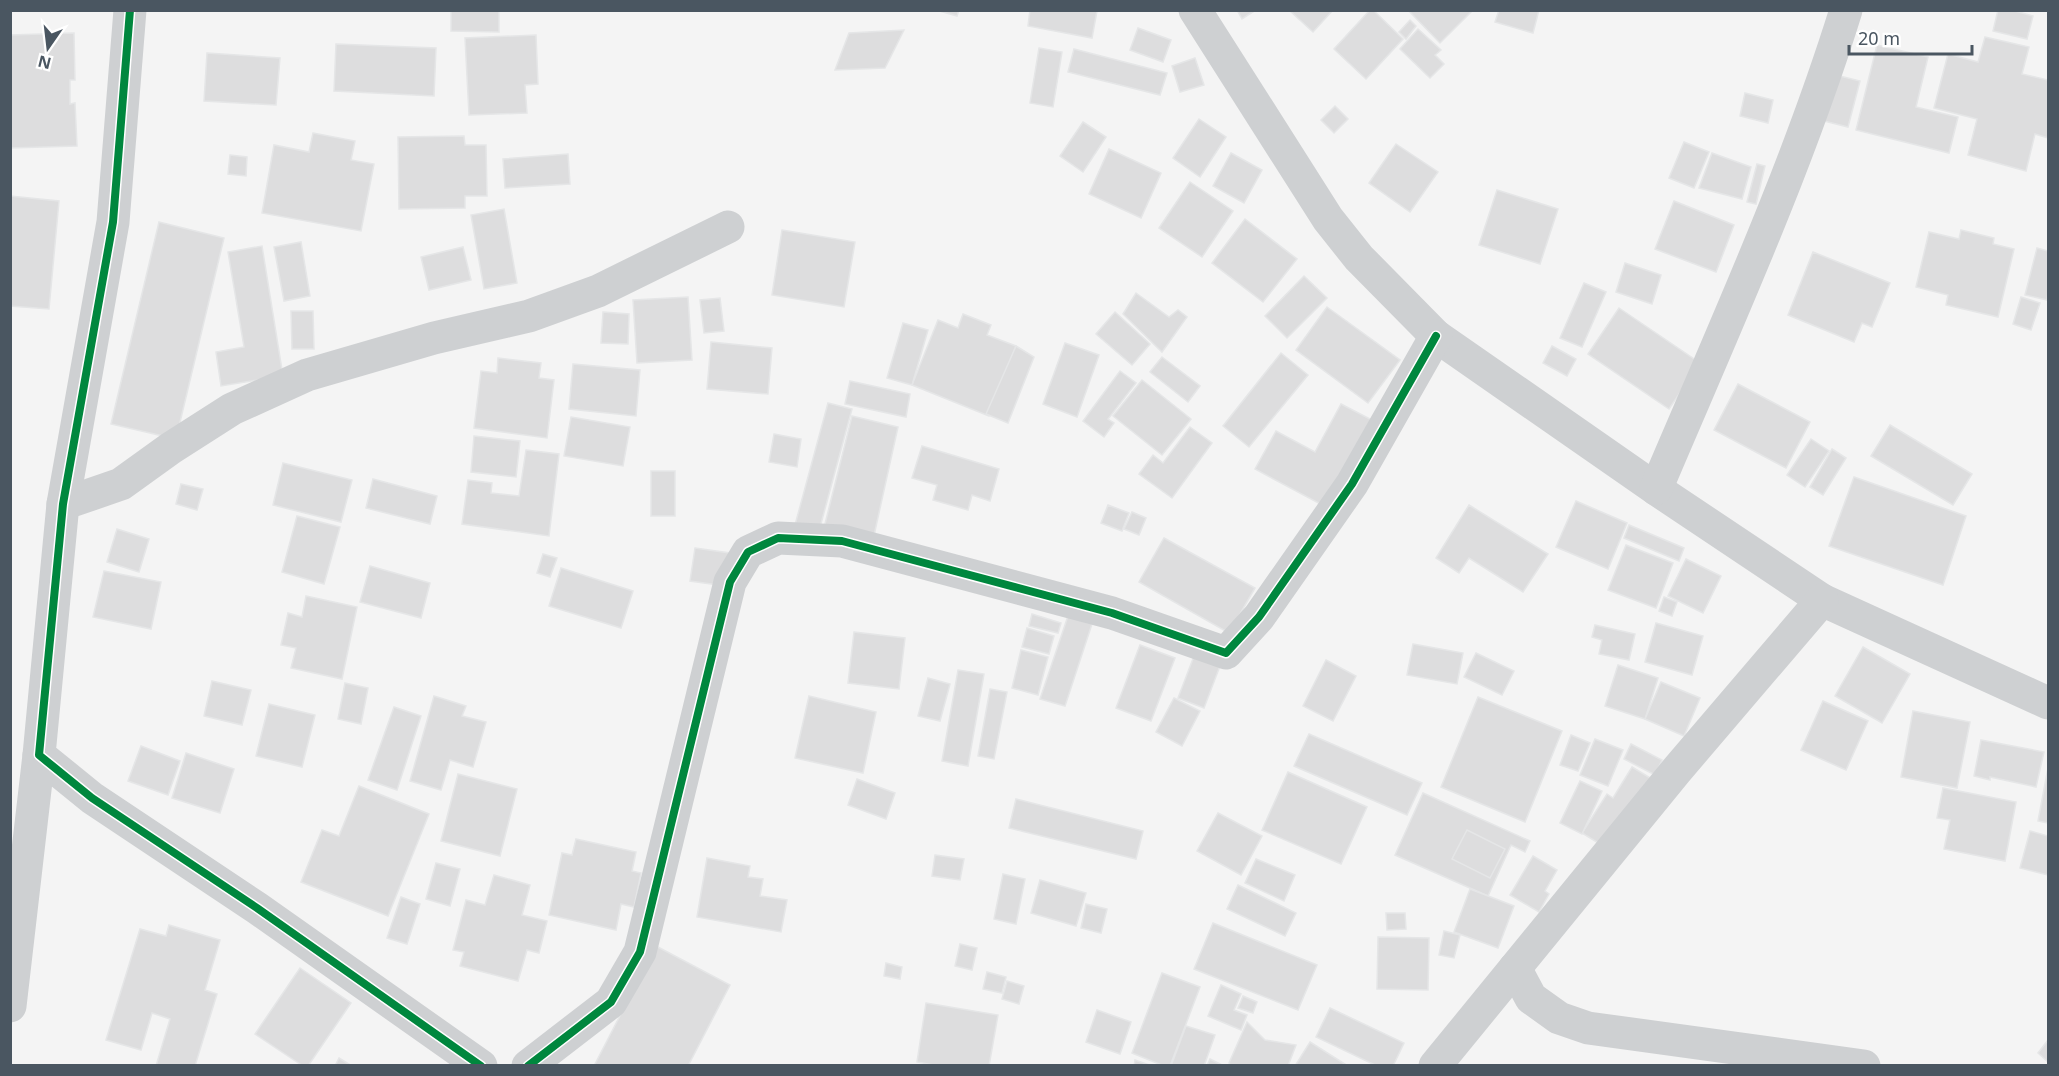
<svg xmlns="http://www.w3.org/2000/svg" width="2059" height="1076" font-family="'Noto Sans',sans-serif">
<rect width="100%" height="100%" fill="#f4f4f4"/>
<g fill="#ddddde" stroke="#e5e6e7" stroke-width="1.5">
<polygon points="451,10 499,10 499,32 451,31"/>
<polygon points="936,10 959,10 957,16"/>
<polygon points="1030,10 1097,11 1092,38 1028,26"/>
<polygon points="1237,10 1256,10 1242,19"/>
<polygon points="1289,10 1333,10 1313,32"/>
<polygon points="1370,10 1373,10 1403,39 1366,79 1334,49"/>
<polygon points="1408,10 1473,10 1440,43"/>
<polygon points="1499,10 1539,10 1533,33 1495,22"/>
<polygon points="1998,10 2012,10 2033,16 2027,39 1993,31"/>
<polygon points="1410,20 1416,26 1406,39 1399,32"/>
<polygon points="1138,28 1171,40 1163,62 1130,50"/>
<polygon points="1418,29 1441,50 1435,55 1444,64 1430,78 1400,49"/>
<polygon points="904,30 885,68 835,70 849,33"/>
<polygon points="74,33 75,80 70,80 70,104 75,103 77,146 10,148 10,35"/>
<polygon points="536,35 538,84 525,85 527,113 469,115 465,38"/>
<polygon points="1985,37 2029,47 2022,74 2048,80 2048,138 2035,134 2026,171 1968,155 1977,119 1934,108 1948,54 1978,62"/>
<polygon points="336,44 436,48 434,96 334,91"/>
<polygon points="1877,45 1928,57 1916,107 1958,117 1949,153 1856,130"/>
<polygon points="1039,48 1062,52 1053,107 1030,103"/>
<polygon points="1074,49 1167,73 1160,95 1068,72"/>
<polygon points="207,53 280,58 276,105 204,101"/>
<polygon points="1195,58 1204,85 1180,92 1172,66"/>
<polygon points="1820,71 1860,81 1848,127 1808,117"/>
<polygon points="1745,93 1773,100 1768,123 1740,116"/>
<polygon points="1335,106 1348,119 1334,133 1321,120"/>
<polygon points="1199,119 1226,137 1200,177 1173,158"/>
<polygon points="1083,122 1106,137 1083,172 1060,156"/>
<polygon points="313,133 355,141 351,160 374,164 361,231 262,213 274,145 309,152"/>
<polygon points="464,136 465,145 486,145 487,196 465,196 465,208 399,209 398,137"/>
<polygon points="1684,142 1709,152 1694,188 1669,178"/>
<polygon points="1396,144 1438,172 1410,212 1369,183"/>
<polygon points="1109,149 1161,173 1141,218 1089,194"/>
<polygon points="1231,153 1262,170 1244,203 1213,186"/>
<polygon points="1712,153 1751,167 1742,199 1699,188"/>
<polygon points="568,154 570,184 505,188 503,159"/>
<polygon points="230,155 247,157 246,176 228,174"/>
<polygon points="1757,164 1765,166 1756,204 1747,202"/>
<polygon points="1190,182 1233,211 1202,257 1159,228"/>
<polygon points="1497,190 1558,209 1540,264 1479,245"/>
<polygon points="10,196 59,201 49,309 10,306"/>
<polygon points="1674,201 1734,225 1716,272 1655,249"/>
<polygon points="504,209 517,283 484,289 471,215"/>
<polygon points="1245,219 1297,259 1263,302 1212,263"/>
<polygon points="159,222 224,238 176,439 111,424"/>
<polygon points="782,230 855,242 844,307 772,295"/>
<polygon points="1961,230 1994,238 1993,244 2014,249 1998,317 1946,305 1948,295 1916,287 1929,232 1959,239"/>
<polygon points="301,242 310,296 284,301 274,247"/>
<polygon points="262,246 283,376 221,386 216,352 244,347 228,252"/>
<polygon points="463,247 471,280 429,290 421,257"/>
<polygon points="2037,248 2048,251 2048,293 2047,300 2025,295"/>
<polygon points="1813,252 1890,283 1872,327 1862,323 1854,342 1788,315"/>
<polygon points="1625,263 1661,275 1652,304 1616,292"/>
<polygon points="1304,276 1327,298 1287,338 1265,316"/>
<polygon points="1584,283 1606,292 1582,347 1560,338"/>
<polygon points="1136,293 1169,317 1178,310 1187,317 1162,352 1123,314"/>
<polygon points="688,297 692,360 637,363 633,300"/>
<polygon points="2021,297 2040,303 2031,330 2013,324"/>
<polygon points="720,298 724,331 704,333 700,300"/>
<polygon points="1327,307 1400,360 1368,403 1296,350"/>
<polygon points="1619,308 1700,363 1669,409 1588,354"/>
<polygon points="291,311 313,311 314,349 292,349"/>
<polygon points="603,312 629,314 628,344 601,343"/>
<polygon points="1115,312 1150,344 1132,365 1096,334"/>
<polygon points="963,314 991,325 987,335 1016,346 989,416 912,385 938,320 958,328"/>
<polygon points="903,323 928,330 912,385 887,378"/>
<polygon points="711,342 772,348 768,394 707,389"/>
<polygon points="1065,343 1099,355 1077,417 1043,404"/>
<polygon points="1016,346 1034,357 1008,423 986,414"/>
<polygon points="1552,346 1576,359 1567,376 1543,363"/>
<polygon points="1281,353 1308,375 1249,447 1223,426"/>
<polygon points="1162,357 1200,386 1188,402 1150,372"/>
<polygon points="498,358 541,363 539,378 554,380 547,438 474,428 481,371 497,373"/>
<polygon points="573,364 640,370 636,416 569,409"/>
<polygon points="1120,371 1136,383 1108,419 1114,423 1104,437 1083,421"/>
<polygon points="1142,380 1191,419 1162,455 1113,416"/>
<polygon points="850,381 910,394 906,417 845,404"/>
<polygon points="1738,384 1810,422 1786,468 1714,430"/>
<polygon points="828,403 852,409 819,531 795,525"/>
<polygon points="1341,404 1374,421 1326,507 1255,469 1276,431 1315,452"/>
<polygon points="852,416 898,427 873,540 824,528"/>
<polygon points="571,417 630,427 623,466 564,456"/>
<polygon points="1890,425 1972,474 1953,505 1871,456"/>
<polygon points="1190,427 1212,443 1172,498 1139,474 1153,455 1163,463"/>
<polygon points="774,434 801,439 797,467 769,462"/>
<polygon points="474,436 520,441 516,477 471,472"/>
<polygon points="1811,439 1829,451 1805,487 1787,475"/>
<polygon points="922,446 999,469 990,501 972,495 968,510 933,500 937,485 912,478"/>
<polygon points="1832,449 1846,458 1823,495 1810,487"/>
<polygon points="526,450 559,454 549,536 462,524 468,480 492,483 491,493 519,496"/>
<polygon points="283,463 352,480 341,522 273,505"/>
<rect x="651" y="471" width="24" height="45"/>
<polygon points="1854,477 1966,516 1943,585 1829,546"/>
<polygon points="373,479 437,496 430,524 366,508"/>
<polygon points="181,484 203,489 197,510 176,504"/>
<polygon points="1576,501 1627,523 1608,569 1556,547"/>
<polygon points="1108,505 1129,513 1122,531 1101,523"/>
<polygon points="1469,505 1548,554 1523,592 1469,558 1459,573 1436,558"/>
<polygon points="1132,512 1146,518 1139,535 1124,529"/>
<polygon points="297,516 340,527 324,584 282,572"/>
<polygon points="1629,525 1684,548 1679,561 1624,538"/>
<polygon points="117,529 149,539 139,572 107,562"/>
<polygon points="1164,538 1255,588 1229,633 1139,582"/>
<polygon points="1626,545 1673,563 1656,608 1608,590"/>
<polygon points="695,548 730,553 725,586 690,581"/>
<polygon points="543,554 557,558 550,577 537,573"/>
<polygon points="1686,559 1721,576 1703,613 1668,596"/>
<polygon points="370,566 430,583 421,618 360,602"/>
<polygon points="561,568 633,591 621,628 549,606"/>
<polygon points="104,571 161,582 151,629 93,617"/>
<polygon points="306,596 357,607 342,679 291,668 296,648 281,645 288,613 302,617"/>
<polygon points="1664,597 1677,602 1672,616 1659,611"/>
<polygon points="1032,614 1061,623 1058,633 1029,626"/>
<polygon points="1068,616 1092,624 1065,706 1040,699"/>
<polygon points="1656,623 1703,636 1692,675 1645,662"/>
<polygon points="1595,625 1635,634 1629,660 1599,654 1602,640 1592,637"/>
<polygon points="1027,628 1054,636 1049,654 1022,647"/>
<polygon points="854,632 905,638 899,689 848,683"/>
<polygon points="1413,644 1463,653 1457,684 1407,675"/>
<polygon points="1140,645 1175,658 1151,721 1116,708"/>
<polygon points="1863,647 1910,674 1882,723 1835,696"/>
<polygon points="1021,650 1048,657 1038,695 1012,688"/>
<polygon points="1476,653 1514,671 1502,695 1464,677"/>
<polygon points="1194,656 1220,666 1204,708 1178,698"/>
<polygon points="1326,660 1356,676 1333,721 1303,706"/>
<polygon points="1618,665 1658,678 1645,719 1605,706"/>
<polygon points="958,670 984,674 968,766 942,761"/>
<polygon points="928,678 950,684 940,721 918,716"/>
<polygon points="212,681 251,690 242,725 204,716"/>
<polygon points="1661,682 1700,698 1684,736 1645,719"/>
<polygon points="345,683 368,688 361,724 338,719"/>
<polygon points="990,689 1007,692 994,759 978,756"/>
<polygon points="434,696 466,706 462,716 486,722 473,767 450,760 441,790 410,781"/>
<polygon points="809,696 876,712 863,773 795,758"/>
<polygon points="1478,697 1562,731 1525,822 1441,787"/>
<polygon points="1174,698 1200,711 1182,746 1156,732"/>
<polygon points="1823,701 1868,721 1846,770 1801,750"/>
<polygon points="269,704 315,715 302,767 256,756"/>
<polygon points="394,707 421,716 397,790 368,780"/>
<polygon points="1913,711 1970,722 1957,788 1901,777"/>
<polygon points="1309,734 1422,783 1407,815 1294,766"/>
<polygon points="1571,735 1590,743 1578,771 1560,765"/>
<polygon points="1595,739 1623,750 1608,786 1580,775"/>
<polygon points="1981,740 2044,752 2036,787 1990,777 1990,780 1974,776"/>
<polygon points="1631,744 1662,760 1655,775 1624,759"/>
<polygon points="141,746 180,761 168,795 128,781"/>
<polygon points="186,753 234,769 220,813 172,798"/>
<polygon points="1632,767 1652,779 1608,849 1582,833 1607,794 1613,798"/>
<polygon points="2048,768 2048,823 2038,821"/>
<polygon points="1288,772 1367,807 1341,864 1262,830"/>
<polygon points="458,774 517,789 500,856 441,841"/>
<polygon points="857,779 895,793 886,819 848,805"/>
<polygon points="1580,781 1602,791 1582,834 1560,823"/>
<polygon points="359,786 429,814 388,916 301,882 322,830 339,836"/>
<polygon points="1943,788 2016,802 2005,861 1944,849 1950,820 1937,818"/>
<polygon points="1423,793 1530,841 1525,852 1511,845 1488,896 1395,855"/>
<polygon points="1016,799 1143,831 1136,859 1009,828"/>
<polygon points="1218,813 1262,836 1241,875 1197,851"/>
<polygon points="1467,830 1505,849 1490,878 1452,859"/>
<polygon points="2030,831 2048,836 2048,875 2020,868"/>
<polygon points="576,839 636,852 632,871 641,873 634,907 621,904 616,930 549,915 562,853 572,855"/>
<polygon points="935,855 964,859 960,880 932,876"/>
<polygon points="1533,856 1557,870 1545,891 1549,894 1539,912 1510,895"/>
<polygon points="707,858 750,866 748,877 763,879 760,896 787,900 781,932 697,917"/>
<polygon points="1256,859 1295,875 1284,901 1245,883"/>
<polygon points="436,863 460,869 450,906 426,899"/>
<polygon points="1003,874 1025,879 1016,924 994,919"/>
<polygon points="494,875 530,885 522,915 547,921 539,953 527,950 518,981 460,966 464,952 453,950 466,900 485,905"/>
<polygon points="1040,880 1086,893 1076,926 1031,913"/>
<polygon points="1238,885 1296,913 1285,936 1227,909"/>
<polygon points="1470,889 1514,906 1498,948 1454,932"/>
<polygon points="401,897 420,904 407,944 387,938"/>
<polygon points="1086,904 1107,909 1101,933 1081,928"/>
<polygon points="1386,913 1405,913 1406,929 1387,930"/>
<polygon points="1213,923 1317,965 1298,1010 1194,969"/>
<polygon points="169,925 220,940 205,990 217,994 195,1066 156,1066 170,1019 152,1013 141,1050 106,1040 140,929 166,936"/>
<polygon points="1444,931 1460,935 1454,958 1439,955"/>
<polygon points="1378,937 1429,938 1428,990 1377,989"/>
<polygon points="960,944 977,948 972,970 955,966"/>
<polygon points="656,946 730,985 688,1066 594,1066"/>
<polygon points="886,963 902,967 900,979 884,976"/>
<polygon points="300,968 351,1003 308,1066 303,1066 255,1034"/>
<polygon points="987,972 1006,977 1002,993 983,989"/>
<polygon points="1162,973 1200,987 1170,1066 1164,1066 1132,1053"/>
<polygon points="1007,981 1024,986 1019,1004 1002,999"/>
<polygon points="1221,985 1241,994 1234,1010 1247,1015 1241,1030 1208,1016"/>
<polygon points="1243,996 1257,1002 1253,1013 1238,1008"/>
<polygon points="926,1003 998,1015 989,1066 939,1066 917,1062"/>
<polygon points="1330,1008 1404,1043 1393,1066 1377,1066 1316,1037"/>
<polygon points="1097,1010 1131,1022 1120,1054 1086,1042"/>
<polygon points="1247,1022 1265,1040 1296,1045 1288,1066 1231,1066 1229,1063"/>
<polygon points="1186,1026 1215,1035 1204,1066 1171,1066"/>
<polygon points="2048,1040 2048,1062 2038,1053"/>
<polygon points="1310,1042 1348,1066 1295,1066"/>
<polygon points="339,1058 352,1066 335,1066"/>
<polygon points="1210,1059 1224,1066 1207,1066"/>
<polygon points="1135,1060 1152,1066 1134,1066"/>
</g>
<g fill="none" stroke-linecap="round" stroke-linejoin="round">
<g stroke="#ced0d2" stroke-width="33">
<polyline points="130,10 113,222 63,504 39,755 92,798 257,908 481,1066"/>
<polyline points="1195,10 1328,219 1359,258 1436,336 1656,489 1822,600 2048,703"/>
<path d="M 1656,489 C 1723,331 1795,174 1846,10"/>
<polyline points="63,504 121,484 171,448 232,409 307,375 434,338 529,316 598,291 728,227"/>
<polyline points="1515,968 1531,998 1559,1018 1588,1028 1864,1066"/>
<polyline points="10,1006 39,755"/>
<polyline points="528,1066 611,1002 640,952 730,582 748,552 778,538 842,541 1112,613 1226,653 1259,617 1352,484 1436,336"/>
<polyline points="1435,1066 1676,771 1822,600"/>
</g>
<g stroke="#fff" stroke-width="11">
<g id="cycleway">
<polyline points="130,10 113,222 63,504 39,755 92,798 257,908 481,1066"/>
<polyline points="528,1066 611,1002 640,952 730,582 748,552 778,538 842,541 1112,613 1226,653 1259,617 1352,484 1436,336"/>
</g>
</g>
<use href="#cycleway" stroke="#00873e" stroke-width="8"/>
</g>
<rect width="2059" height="1076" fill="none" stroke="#4a5661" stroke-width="24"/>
<g transform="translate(48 48) rotate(194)" stroke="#ffffff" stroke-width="4.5" paint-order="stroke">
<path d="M0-4.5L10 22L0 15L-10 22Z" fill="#4a5661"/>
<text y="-9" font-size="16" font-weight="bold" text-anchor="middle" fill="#4a5661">N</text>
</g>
<path d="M1849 45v9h123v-9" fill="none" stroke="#4a5661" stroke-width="3"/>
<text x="1858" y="45" font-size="18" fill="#4a5661" stroke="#ffffff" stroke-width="4.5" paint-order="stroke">20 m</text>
</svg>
